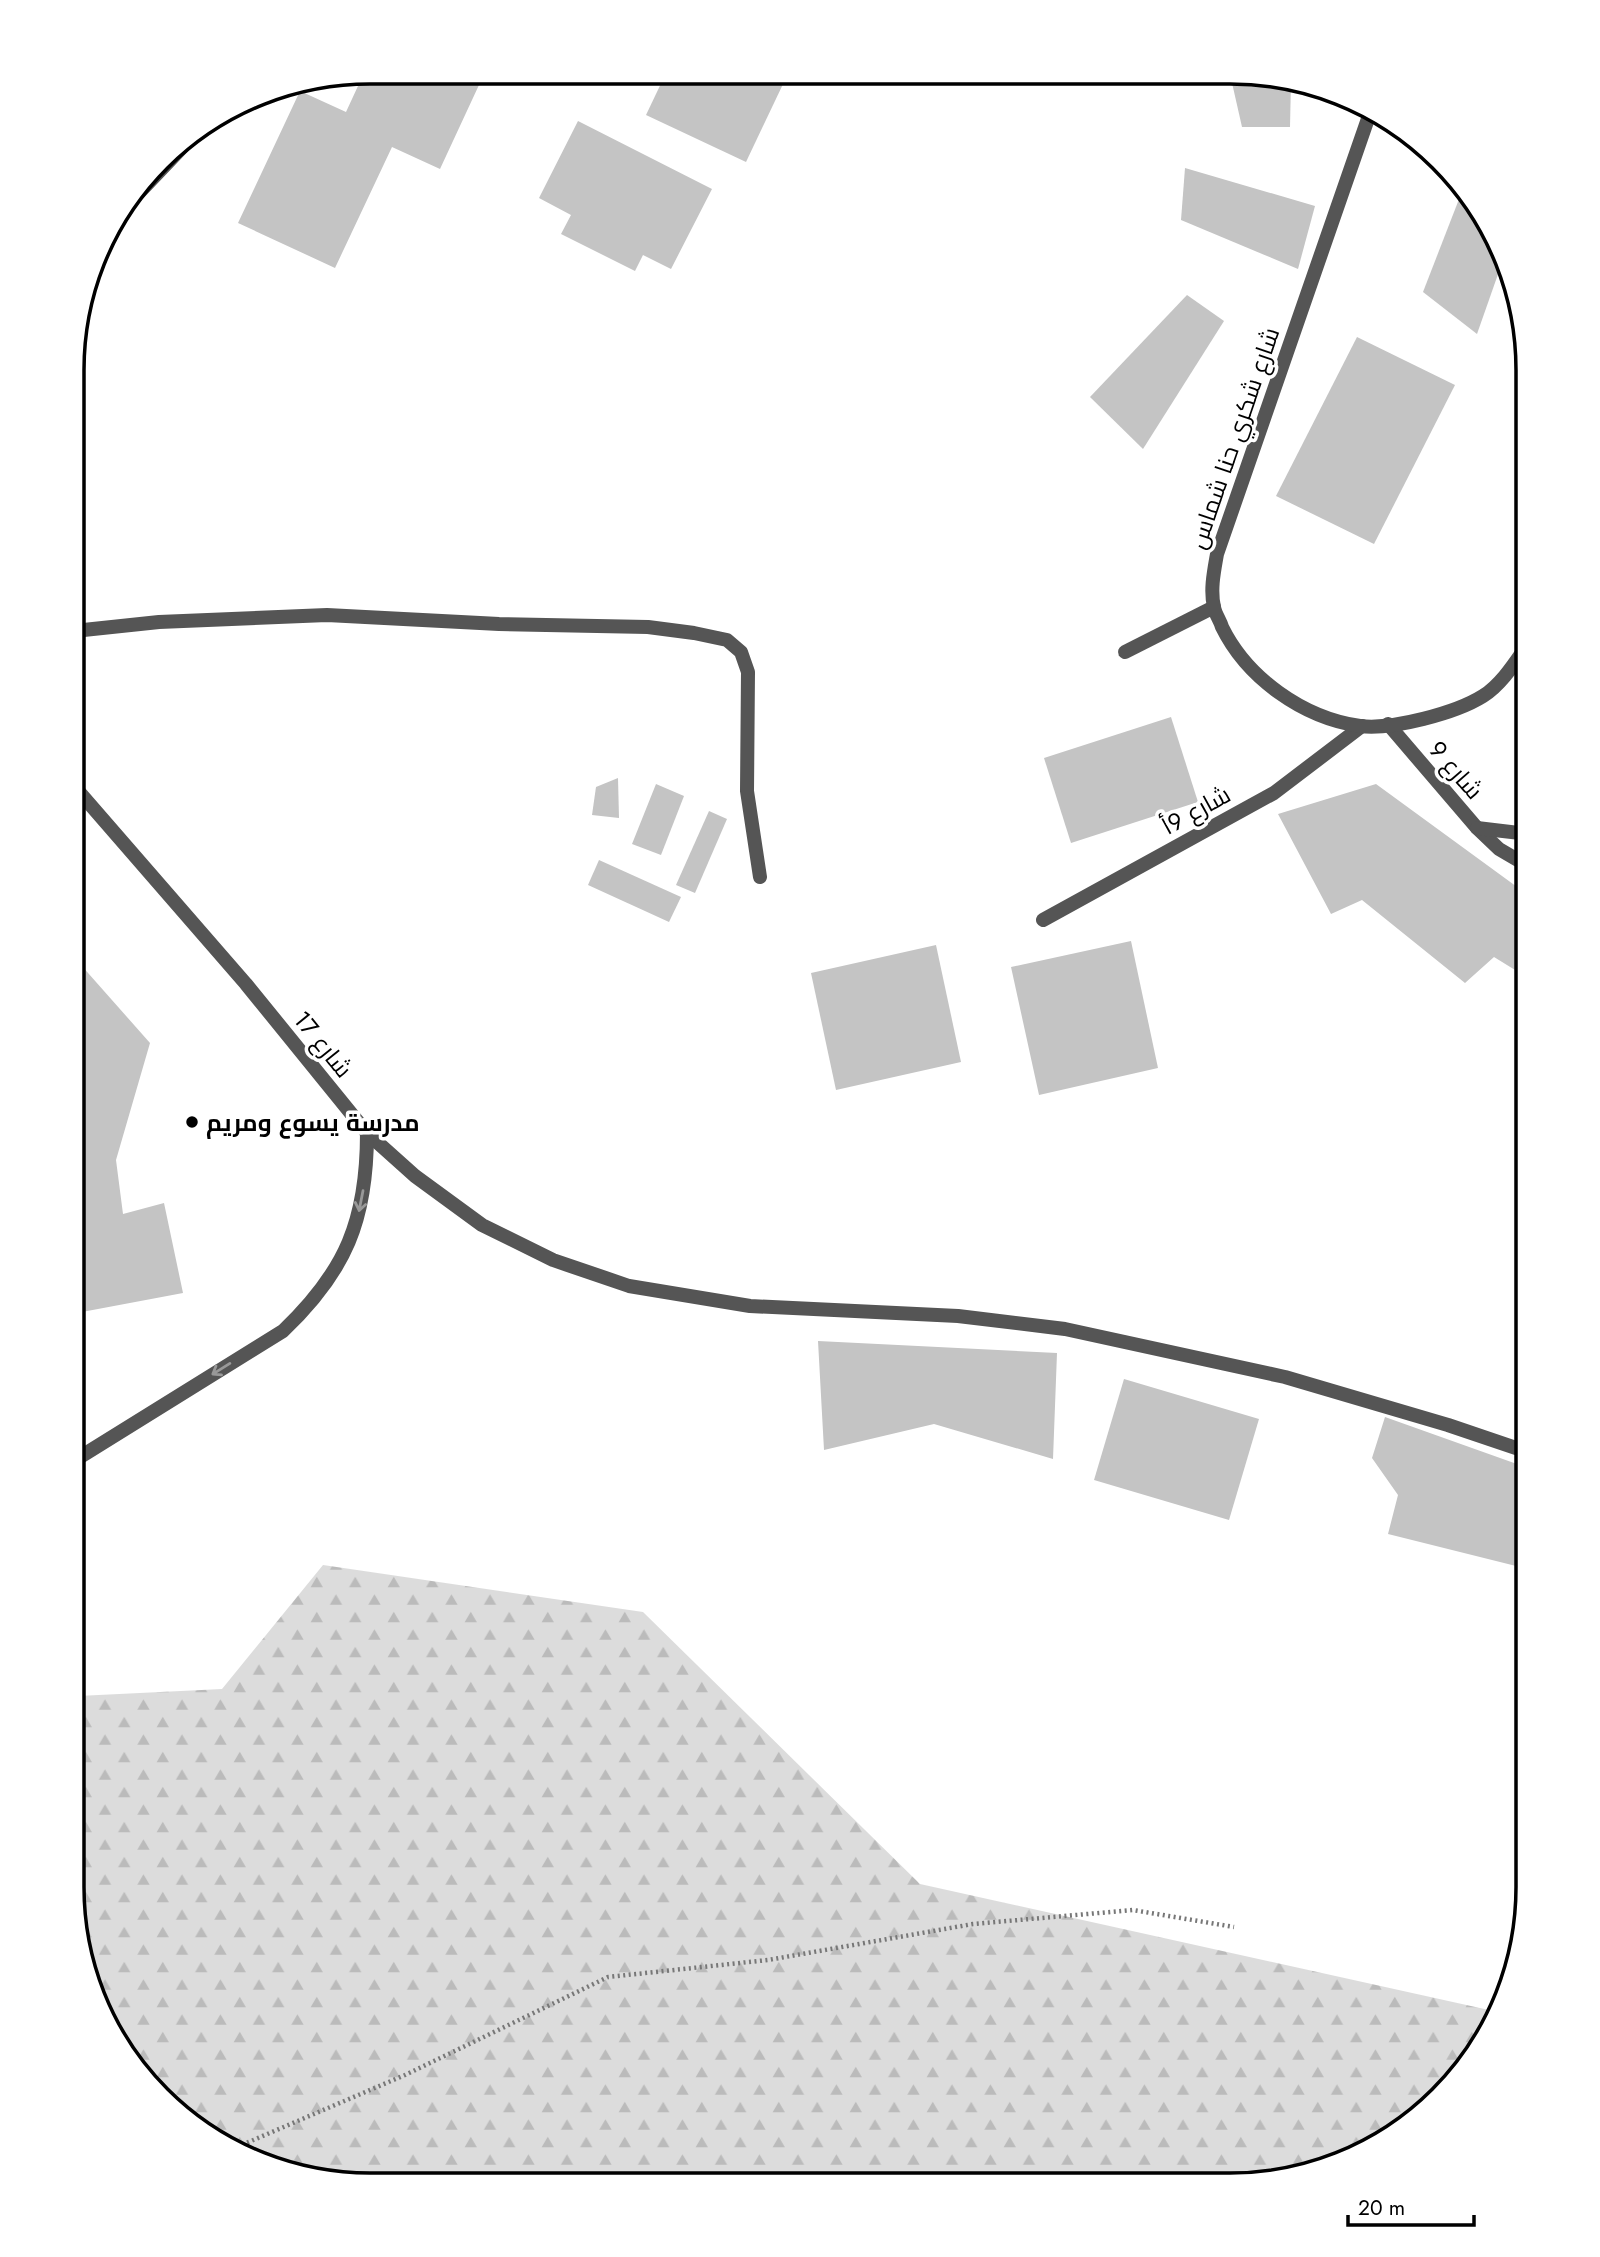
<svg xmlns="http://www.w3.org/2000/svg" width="1600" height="2257" font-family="Jost,Cairo,sans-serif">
<defs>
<pattern id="forest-firs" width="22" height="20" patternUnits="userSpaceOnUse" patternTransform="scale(1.75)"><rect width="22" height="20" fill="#dcdcdc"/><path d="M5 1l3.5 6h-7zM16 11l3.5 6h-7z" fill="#bbb"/></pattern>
</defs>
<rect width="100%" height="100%" fill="#fff"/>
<polygon fill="url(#forest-firs)" points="323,1565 643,1612 920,1884 1498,2012 1478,2053 1426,2111 1361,2155 1230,2185 332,2183 204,2135 146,2083 102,2018 72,1887 72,1700 78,1696 222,1689"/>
<g fill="#c4c4c4">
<polygon points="370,72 485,72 440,169 392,147 335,268 238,223 300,91 346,112 364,73"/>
<polygon points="666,73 765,73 784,82 746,162 646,115"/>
<polygon points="1230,74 1269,74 1291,80 1290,127 1242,127"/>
<polygon points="578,121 712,189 671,269 643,255 635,271 561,234 571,215 539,198"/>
<polygon points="1185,168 1315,206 1298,269 1181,220"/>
<polygon points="1461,194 1498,239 1503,260 1477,334 1423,292"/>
<polygon points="1187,295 1224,321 1143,449 1090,397"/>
<polygon points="1357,337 1455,385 1374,544 1276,496"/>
<polygon points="1171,717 1198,802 1071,843 1044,758"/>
<polygon points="618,778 619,818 592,815 596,787"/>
<polygon points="656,784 684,796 661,855 632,844"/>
<polygon points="1376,784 1528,895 1528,978 1494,957 1465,983 1362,900 1331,914 1278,814"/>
<polygon points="709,811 727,819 695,893 676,885"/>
<polygon points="599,860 681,897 669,922 588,885"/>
<polygon points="1131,941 1158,1068 1039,1095 1011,967"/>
<polygon points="936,945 961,1062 836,1090 811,973"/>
<polygon points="73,956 150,1043 116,1160 123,1214 164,1203 183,1293 82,1312 73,1285"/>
<polygon points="818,1341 1057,1353 1053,1459 934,1424 824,1450"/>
<polygon points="1124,1379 1259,1419 1229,1520 1094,1480"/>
<polygon points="1385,1417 1528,1468 1528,1569 1388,1534 1398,1495 1372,1458"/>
</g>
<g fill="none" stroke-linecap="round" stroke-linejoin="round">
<polyline stroke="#777" stroke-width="4.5" stroke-dasharray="2 3.5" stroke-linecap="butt" points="237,2147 405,2075 608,1977 768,1960 973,1924 1133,1910 1234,1927"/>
<g stroke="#555" stroke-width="14">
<polyline points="114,219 195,134"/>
<polyline points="74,631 159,622 327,615 499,624 648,627 694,633 727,640 741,652 748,672 747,791 760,877"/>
<polyline points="1125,652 1214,607"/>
<polyline points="1388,724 1477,828 1499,849 1528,866"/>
<polyline points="74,786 246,984 367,1133 415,1176 482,1225 553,1260 629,1286 750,1306 958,1316 1065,1329 1285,1377 1448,1425 1528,1452"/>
<polyline points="1477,828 1528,834"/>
<polyline points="1043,920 1274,793 1362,726"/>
<path d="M 72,1462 L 283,1331 C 346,1271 367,1220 367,1133"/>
</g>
<path stroke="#555" stroke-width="14" d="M 1371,110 L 1217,554 C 1214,571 1210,590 1214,607 C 1215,614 1220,620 1222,627 C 1247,678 1303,718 1360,726 C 1392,730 1456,713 1483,696 C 1502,684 1516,661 1528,644"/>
</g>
<defs><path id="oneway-shaft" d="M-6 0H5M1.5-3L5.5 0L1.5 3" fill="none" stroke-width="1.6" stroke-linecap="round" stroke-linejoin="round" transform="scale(1.75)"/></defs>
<g stroke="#999">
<use href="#oneway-shaft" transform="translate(361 1201) rotate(101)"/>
<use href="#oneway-shaft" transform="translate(221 1369) rotate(148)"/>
</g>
<circle fill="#000" stroke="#fff" stroke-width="2.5" cx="192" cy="1122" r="7"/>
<g text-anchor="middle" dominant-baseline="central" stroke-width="7" stroke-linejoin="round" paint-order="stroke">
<g font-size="24" fill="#000" stroke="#fff">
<text transform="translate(1234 438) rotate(-71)">شارع شكري حنا شماس</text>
<text transform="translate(1456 770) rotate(49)">شارع 9</text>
<text transform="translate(1196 810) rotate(-29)">شارع 9أ</text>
<text transform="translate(323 1044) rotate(51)">شارع 17</text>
</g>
<g font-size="24" font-weight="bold" fill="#000" stroke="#fff" text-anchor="start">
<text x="206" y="1122">مدرسة يسوع ومريم</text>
</g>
</g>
<path d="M0 0H1600V2257H0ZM370 84H1230A286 286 0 0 1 1516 370V1887A286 286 0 0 1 1230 2173H370A286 286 0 0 1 84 1887V370A286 286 0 0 1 370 84Z" fill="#fff" fill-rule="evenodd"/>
<path fill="none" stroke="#000" stroke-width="3.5" d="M370 84H1230A286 286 0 0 1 1516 370V1887A286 286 0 0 1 1230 2173H370A286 286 0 0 1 84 1887V370A286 286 0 0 1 370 84Z"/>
<path d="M1348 2215v10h126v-10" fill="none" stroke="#000000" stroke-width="3.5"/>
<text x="1358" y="2215" font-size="21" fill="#000000" stroke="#ffffff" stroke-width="5" paint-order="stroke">20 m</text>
</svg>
